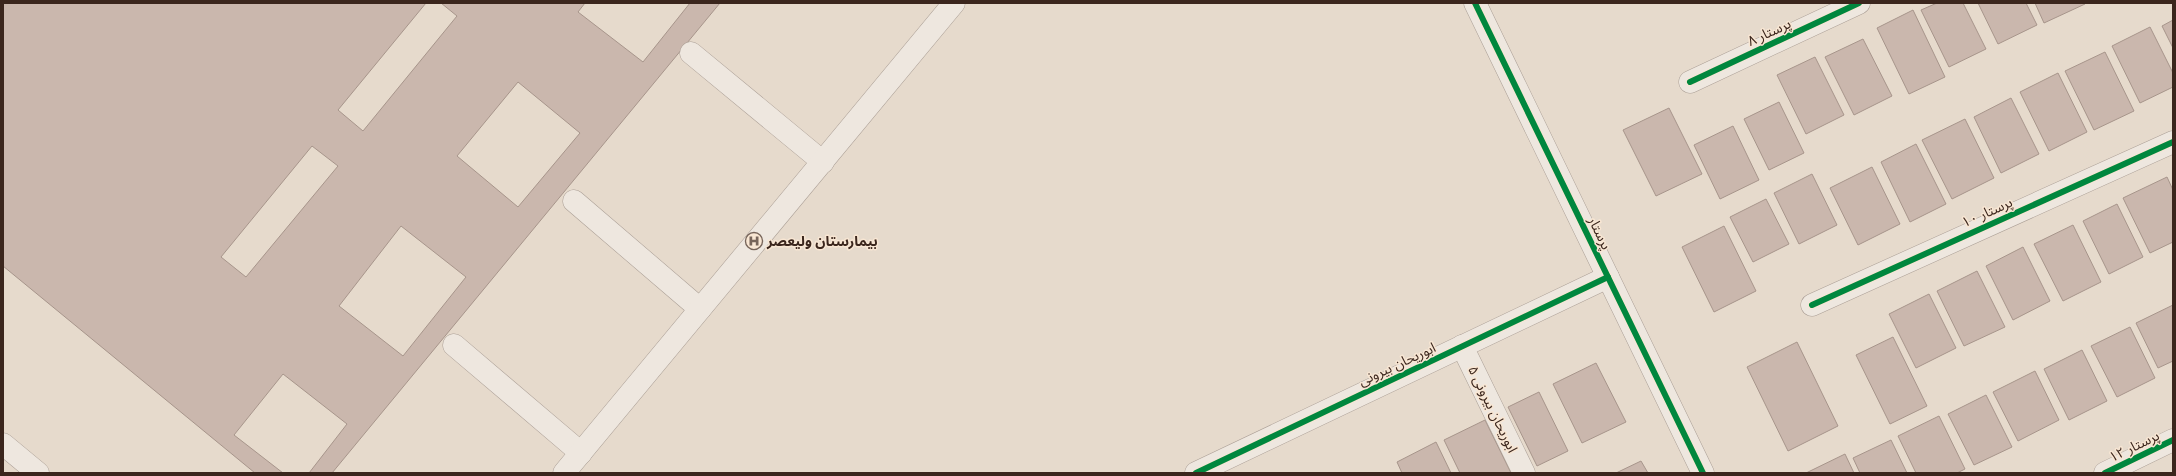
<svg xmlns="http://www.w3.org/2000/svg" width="2176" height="476" font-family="'IBM Plex Serif','Noto Sans Arabic',serif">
<rect width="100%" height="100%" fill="#e6dacc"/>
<g fill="#cab7ad" stroke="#a7958b" fill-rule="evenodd">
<path d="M 3,3 L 426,3 L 338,110 L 363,131 L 457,16 L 441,3 L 585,3 L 578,12 L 643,62 L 690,3 L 720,3 L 332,473 L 309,473 L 347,424 L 283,374 L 234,435 L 283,473 L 255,473 L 3,266 ZM 518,82 L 580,133 L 518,207 L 457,156 ZM 312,146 L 338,166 L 246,277 L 221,257 ZM 401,226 L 466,277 L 403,356 L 339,306 Z"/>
<polygon points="1937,3 1963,3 1986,49 1949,67 1921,10"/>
<polygon points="1978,3 2026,3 2037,25 1998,44"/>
<polygon points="2035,3 2085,3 2085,4 2044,23"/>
<polygon points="1913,10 1945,77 1909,94 1877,28"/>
<polygon points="2173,20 2173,48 2162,26"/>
<polygon points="2150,27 2173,73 2173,87 2140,103 2112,46"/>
<polygon points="1863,39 1892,96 1854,115 1825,57"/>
<polygon points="2105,52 2134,111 2094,130 2065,71"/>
<polygon points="1815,57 1844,115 1806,134 1777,75"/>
<polygon points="2058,73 2087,132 2049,151 2020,92"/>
<polygon points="2011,98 2039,154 2001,173 1974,117"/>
<polygon points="1779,102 1804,153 1769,170 1744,119"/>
<polygon points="1669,108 1702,174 1656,196 1623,130"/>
<polygon points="1965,119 1994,178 1952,199 1922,140"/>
<polygon points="1733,126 1759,180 1720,199 1694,145"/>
<polygon points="1916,144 1946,204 1910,222 1881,162"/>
<polygon points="1872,167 1900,224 1858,245 1830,188"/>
<polygon points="1812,174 1837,225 1799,244 1774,193"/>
<polygon points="2167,177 2173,190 2173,242 2150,253 2123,198"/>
<polygon points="1766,199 1789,244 1753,262 1730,217"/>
<polygon points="2117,204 2143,257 2109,274 2083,221"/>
<polygon points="2073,225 2101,282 2063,301 2034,244"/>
<polygon points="1724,226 1756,291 1714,312 1682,247"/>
<polygon points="2023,247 2050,301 2013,320 1986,266"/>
<polygon points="1977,271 2005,327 1964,346 1937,291"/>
<polygon points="1929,294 1956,348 1916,368 1889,314"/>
<polygon points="2173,305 2173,361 2158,368 2136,323"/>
<polygon points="2130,327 2155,378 2117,397 2091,346"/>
<polygon points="1893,337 1927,406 1890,424 1856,355"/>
<polygon points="1797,342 1838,426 1788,451 1747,367"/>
<polygon points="2082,350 2107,401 2069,420 2044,369"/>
<polygon points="1596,363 1626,422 1582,443 1553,384"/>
<polygon points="2035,371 2059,420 2018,441 1993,392"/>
<polygon points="1539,392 1568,451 1537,466 1508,407"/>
<polygon points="1986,395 2012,447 1974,465 1948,414"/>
<polygon points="1939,416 1965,469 1957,473 1916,473 1898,436"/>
<polygon points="1485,420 1511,473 1460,473 1444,440"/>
<polygon points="1891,440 1907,473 1860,473 1853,458"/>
<polygon points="1436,442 1451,473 1402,473 1397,462"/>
<polygon points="1845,454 1854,473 1806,473"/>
<polygon points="1641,461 1648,473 1616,473"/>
</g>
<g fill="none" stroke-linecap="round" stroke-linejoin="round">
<g stroke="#ab9f96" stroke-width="23">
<g id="minor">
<polyline points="1475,3 1703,473"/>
<polyline points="691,53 823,162"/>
<polyline points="1690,82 1859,3"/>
<polyline points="574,201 700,309"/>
<polyline points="1812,305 2173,142"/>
<polyline points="454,345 581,453"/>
<polyline points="1462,346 1524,473"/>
<polyline points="3,444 38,473"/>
<polyline points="564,473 954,3"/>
<polyline points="1196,473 1608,277"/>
<polyline points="2105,473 2173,440"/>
</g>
</g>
<use href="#minor" stroke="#eee7df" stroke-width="22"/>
<g stroke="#f8e6d3" stroke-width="8">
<g id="cycleway">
<polyline points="1475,3 1703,473"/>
<polyline points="1690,82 1859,3"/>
<polyline points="1812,305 2173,142"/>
<polyline points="1196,473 1608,277"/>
<polyline points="2105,473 2173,440"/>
</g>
</g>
<use href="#cycleway" stroke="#00873e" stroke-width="6"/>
</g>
<defs>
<g id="hospital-ring" transform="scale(0.9)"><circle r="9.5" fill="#f8e6d3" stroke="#77655a" stroke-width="1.5"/><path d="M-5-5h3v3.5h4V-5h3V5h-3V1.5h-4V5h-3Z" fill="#77655a"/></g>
</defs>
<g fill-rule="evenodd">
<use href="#hospital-ring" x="754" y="241"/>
</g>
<g text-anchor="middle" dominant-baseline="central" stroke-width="3" stroke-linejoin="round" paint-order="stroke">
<g font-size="14" fill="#3b261d" stroke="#f8e6d3">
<text transform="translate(1769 32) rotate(-25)">پرستار ۸</text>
<text transform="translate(1987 212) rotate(-24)">پرستار ۱۰</text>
<text transform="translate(1600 233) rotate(64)">پرستار</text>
<text transform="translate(1397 364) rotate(-25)">ابوریحان بیرونی</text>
<text transform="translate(1493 409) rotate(64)">ابوریحان بیرونی ۵</text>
<text transform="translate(2134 446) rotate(-26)">پرستار ۱۲</text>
</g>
<g font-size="14" font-weight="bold" fill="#3b261d" stroke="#f8e6d3" text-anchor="start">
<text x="767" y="241">بیمارستان ولیعصر</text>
</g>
</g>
<rect width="2176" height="476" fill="none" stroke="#3b261d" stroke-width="8"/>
</svg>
